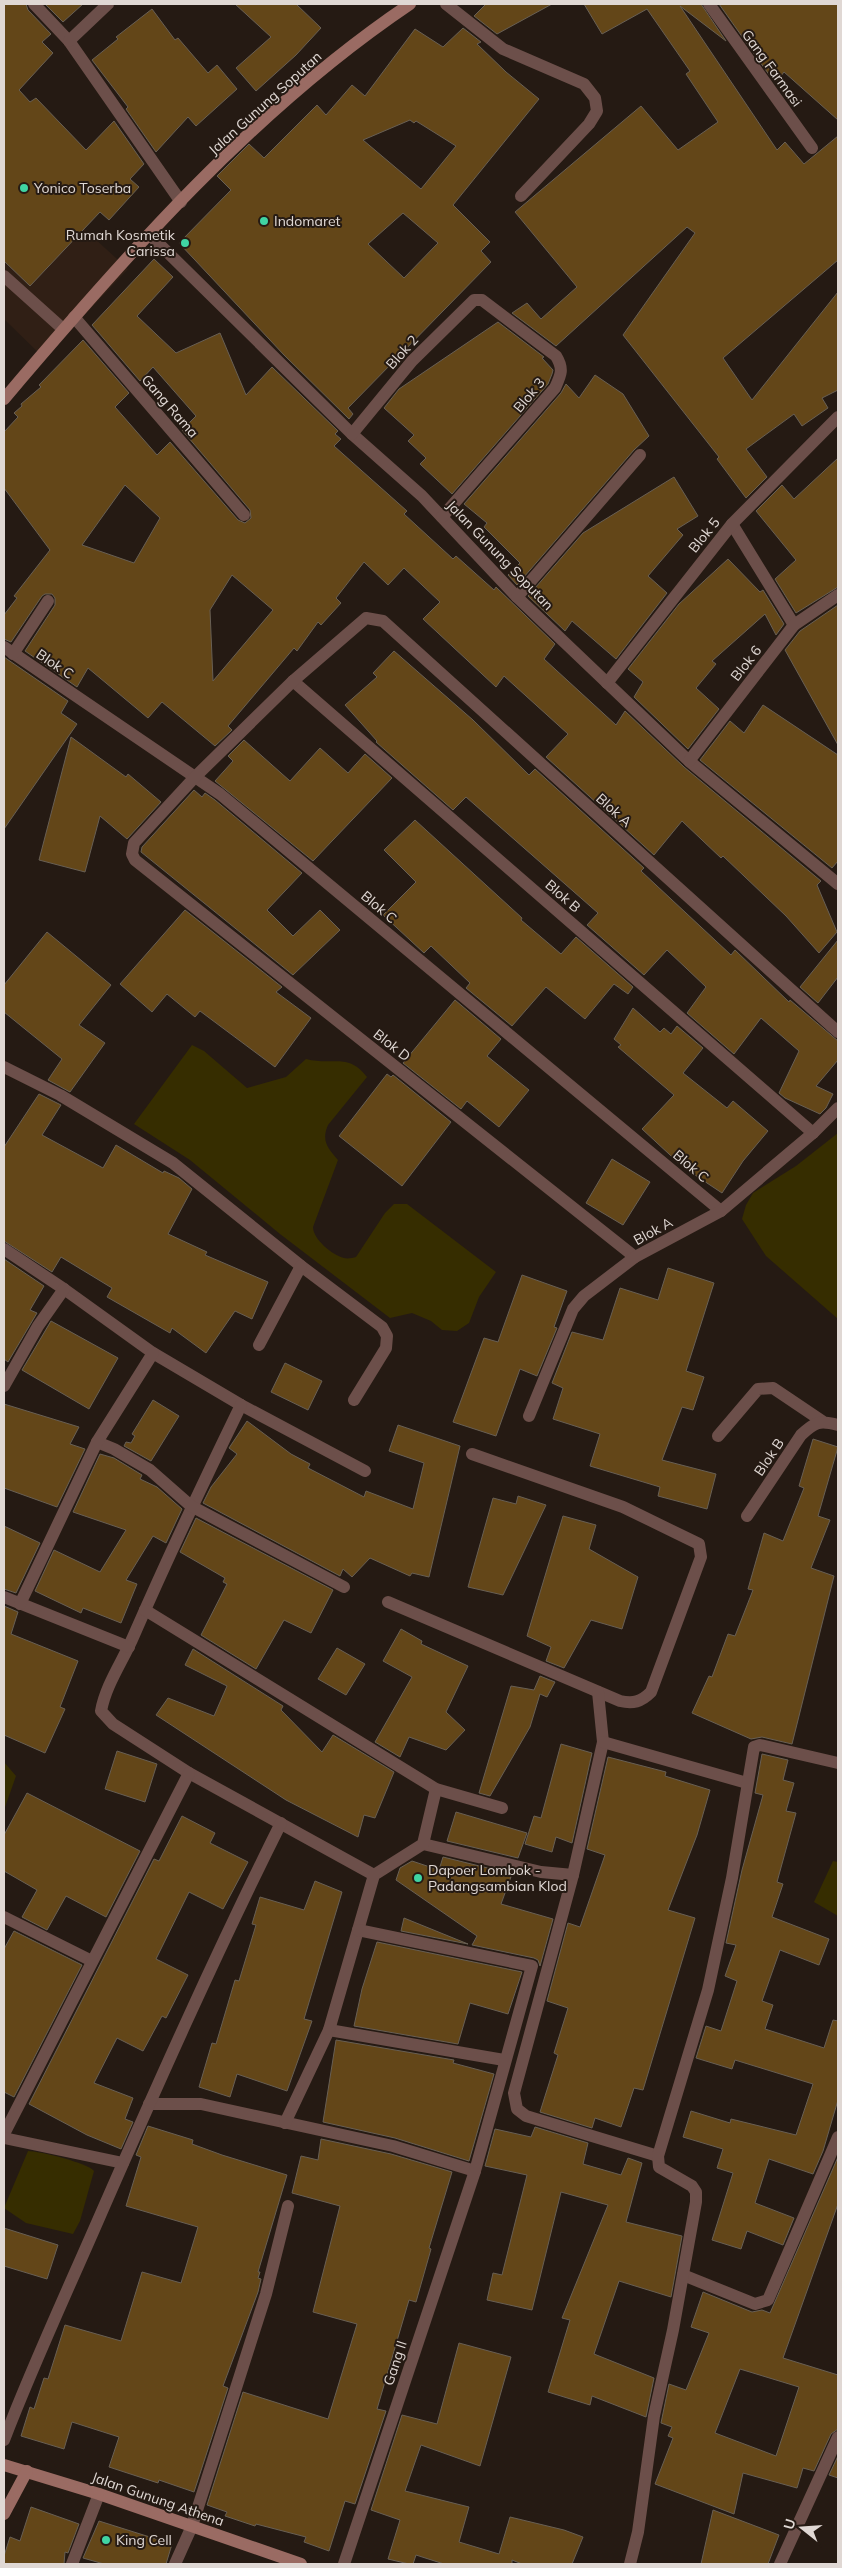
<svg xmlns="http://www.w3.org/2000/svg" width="842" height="2568" font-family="Mulish,sans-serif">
<rect width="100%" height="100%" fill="#251a13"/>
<polygon fill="#301f15" points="4,156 128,269 44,358 4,319"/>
<g fill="#362d00">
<path d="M 192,1045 L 204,1051 L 247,1088 L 286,1077 L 306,1059 C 333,1066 348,1052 367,1077 L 328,1125 C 321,1141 328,1148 338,1160 L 313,1227 C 313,1239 332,1255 344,1258 C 347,1259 353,1258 356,1257 L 385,1213 L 394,1204 L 407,1204 L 496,1272 L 479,1297 L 469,1323 L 457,1331 L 442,1330 L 431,1321 L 412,1313 L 390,1318 L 280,1234 L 190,1160 L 134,1124 Z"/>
<polygon points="838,1133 838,1319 766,1256 742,1219 746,1205 753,1193 796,1166"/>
<polygon points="4,1762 16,1776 4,1810"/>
<polygon points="833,1861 838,1862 838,1916 814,1902"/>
<path d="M 28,2151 C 39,2151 88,2163 94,2171 L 80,2221 L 73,2234 L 26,2223 L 4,2208 Z"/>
</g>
<g fill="#634618" stroke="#685f54" fill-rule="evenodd">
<polygon points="4,4 26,4 28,10 51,34 42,42 53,53 19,90 30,102 36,98 86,150 114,121 144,164 130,179 139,187 109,220 100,212 30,286 4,261"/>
<polygon points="45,4 83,4 63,22"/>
<polygon points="235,4 296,4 321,28 296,55 256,91 236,68 271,37"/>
<polygon points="486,4 552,4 497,34 474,16"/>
<polygon points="584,4 701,4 726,41 680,6 777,150 785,142 804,164 838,136 838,260 723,358 752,400 838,292 838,390 822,398 828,408 802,426 794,414 746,449 767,477 746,498 717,459 719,457 623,335 695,233 687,227 556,346 512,313 527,303 541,319 577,287 515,212 641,106 678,150 718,122 686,74 690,71 647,9 602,34"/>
<polygon points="719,4 838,4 838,120 784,72 777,81 770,76"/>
<polygon points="152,9 175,40 178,38 208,73 217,65 237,89 196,126 188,117 156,152 126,109 128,107 92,60 118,39 116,37"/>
<path d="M 463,28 L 481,42 L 477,44 L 506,72 L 539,99 L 453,205 L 490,242 L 481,251 L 491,262 L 348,408 L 353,414 L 349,419 L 284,355 L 179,243 L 231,190 L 217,176 L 249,144 L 264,158 L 317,105 L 326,115 L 352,85 L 365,96 L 415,29 L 443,47 ZM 410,120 L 414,123 L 416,121 L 456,146 L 421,189 L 363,140 ZM 403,213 L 438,243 L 404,278 L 368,244 Z"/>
<path d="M 154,259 L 173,277 L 137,316 L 176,353 L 220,333 L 246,395 L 272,367 L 338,431 L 335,434 L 341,439 L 334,446 L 407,511 L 404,514 L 453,559 L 456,556 L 494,590 L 496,587 L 555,644 L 544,659 L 616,725 L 625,711 L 684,767 L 821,881 L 817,885 L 837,932 L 819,953 L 786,916 L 723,856 L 721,858 L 682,821 L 654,855 L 546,757 L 568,734 L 504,676 L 496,687 L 423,619 L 440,602 L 404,568 L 388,585 L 364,562 L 336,598 L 341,603 L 321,625 L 318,622 L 297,651 L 294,648 L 228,726 L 232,730 L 215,746 L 162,702 L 148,718 L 88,668 L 77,687 L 25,651 L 55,605 L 55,598 L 52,594 L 45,594 L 42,596 L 11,642 L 4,639 L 4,615 L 17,598 L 14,596 L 50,550 L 4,488 L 4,432 L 18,417 L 14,413 L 22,406 L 21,404 L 41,387 L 39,385 L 83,340 L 129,393 L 115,407 L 157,455 L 170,442 L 238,520 L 245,523 L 251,518 L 250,510 L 182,430 L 196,416 L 153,367 L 140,381 L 92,325 ZM 125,485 L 160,518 L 134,563 L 82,545 ZM 232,575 L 273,610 L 213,681 L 210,610 Z"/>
<polygon points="498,322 544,357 542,358 553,370 552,374 548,384 452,494 420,464 426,458 408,441 414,435 384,408 399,389"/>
<polygon points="595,375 623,394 649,436 634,450 517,585 508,575 520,563 484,527 487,523 464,504 561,393 566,384 579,398"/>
<polygon points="838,458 838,587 796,613 775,579 796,560 756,511 782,485 794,499"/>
<polygon points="674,477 698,516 677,529 683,535 648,576 667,593 616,659 572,621 565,631 528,596 583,533"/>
<polygon points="728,559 760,592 763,590 784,624 776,635 765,614 712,661 716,664 696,688 719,709 688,749 634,697 643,682 628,669 679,604"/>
<polygon points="838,605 838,745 785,650 800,631"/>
<polygon points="394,651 473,720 529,775 535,769 644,868 641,871 731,955 735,950 789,1002 790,1000 838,1041 838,1060 816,1086 833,1094 826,1108 820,1114 785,1098 779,1093 799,1051 761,1018 734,1054 687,1013 706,987 667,950 644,975 587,925 598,913 466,797 453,810 376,742 377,741 345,705 377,677 373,673"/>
<polygon points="4,657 68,701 61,713 77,724 4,829"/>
<polygon points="763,705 838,755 838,861 832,868 700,760 730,721 744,733"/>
<polygon points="71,737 126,777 128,774 161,802 127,839 100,816 85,872 39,860"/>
<polygon points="244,740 290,781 320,748 348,773 365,754 392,778 313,861 215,781 233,761 228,756"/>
<polygon points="194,790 202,797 205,793 215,800 302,873 267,910 293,936 320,910 340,930 293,975 141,852 142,847"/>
<polygon points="415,820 522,918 521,920 561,954 576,937 633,987 628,994 614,984 585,1019 546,987 512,1026 466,988 470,983 431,946 424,953 383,915 416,882 384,850"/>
<polygon points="185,910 282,987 276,992 311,1018 275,1067 200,1011 195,1017 167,994 152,1012 120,984"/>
<polygon points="47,932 111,985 79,1025 105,1043 70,1092 48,1080 62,1059 4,1012 4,985"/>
<polygon points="838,940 838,977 818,1003 800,987"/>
<polygon points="455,1000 501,1039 487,1056 529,1090 499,1127 467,1101 461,1109 403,1063"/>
<polygon points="633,1008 660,1032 664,1028 671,1034 677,1026 703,1048 683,1073 727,1108 733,1101 768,1131 743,1161 722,1193 683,1167 642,1129 674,1095 618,1047 621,1045 614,1039"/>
<polygon points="387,1074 391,1077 393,1075 451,1122 402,1186 339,1136"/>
<polygon points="39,1094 61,1105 42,1135 103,1168 116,1145 163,1173 164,1171 179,1178 192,1189 168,1234 207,1252 205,1255 268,1282 252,1319 235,1311 206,1353 172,1328 170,1333 107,1297 112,1288 61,1257 52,1272 4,1241 4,1147"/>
<polygon points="612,1159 650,1182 623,1225 586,1203"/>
<polygon points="4,1259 44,1286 30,1310 37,1313 8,1362 4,1359"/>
<polygon points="668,1268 714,1283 686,1371 704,1377 693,1410 682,1407 662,1460 716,1474 707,1509 658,1496 660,1487 590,1466 600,1434 553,1419 563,1388 552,1383 572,1332 603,1340 620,1288 658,1300"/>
<polygon points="522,1275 567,1291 554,1327 557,1328 537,1376 520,1369 496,1436 453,1422 484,1338 498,1342"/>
<polygon points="51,1321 118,1358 89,1409 22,1370"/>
<polygon points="285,1363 322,1381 308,1410 271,1392"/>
<polygon points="153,1400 179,1416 151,1461 124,1446 126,1442 131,1443 135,1436 132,1434"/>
<polygon points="4,1404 79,1427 70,1444 85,1449 57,1507 4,1488"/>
<polygon points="247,1421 291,1454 310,1464 308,1468 364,1497 366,1491 413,1509 424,1463 389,1451 398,1425 460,1446 429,1577 412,1573 410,1576 370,1558 352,1577 343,1569 340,1576 203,1503 211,1487 237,1454 229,1448"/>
<polygon points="813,1439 838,1447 818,1516 830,1520 811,1568 834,1576 792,1744 762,1737 751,1739 692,1713 709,1676 712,1677 728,1634 735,1636 753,1590 748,1589 764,1533 783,1541 804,1488 799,1486"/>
<polygon points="100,1454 114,1458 142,1475 140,1479 157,1487 182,1509 166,1543 153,1536 126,1580 137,1584 121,1623 83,1608 81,1613 35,1591 54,1550 100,1572 126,1530 73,1512"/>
<polygon points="518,1496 546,1505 503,1595 468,1587 493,1498 516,1504"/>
<polygon points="563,1516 596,1525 589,1549 638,1577 622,1629 591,1620 564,1668 546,1661 551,1647 527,1636"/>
<polygon points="196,1518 333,1590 311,1633 284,1620 256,1669 201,1635 227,1584 223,1582 225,1578 180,1552"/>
<polygon points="4,1526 40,1543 16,1593 4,1589"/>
<polygon points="4,1606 18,1612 11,1634 78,1661 60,1707 65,1709 45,1753 4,1735"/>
<polygon points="401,1629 422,1641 421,1644 468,1666 446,1712 465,1730 446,1750 409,1737 400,1757 375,1742 412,1677 383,1661"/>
<polygon points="337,1648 365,1664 346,1695 318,1679"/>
<polygon points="193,1649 283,1706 281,1710 322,1752 333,1735 394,1772 375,1818 364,1815 358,1837 286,1800 156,1715 168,1698 214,1716 227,1686 185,1665"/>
<polygon points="540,1676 555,1682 547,1697 540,1694 530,1727 490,1796 479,1793 511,1686 534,1690"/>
<polygon points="561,1744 592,1753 572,1843 556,1837 552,1852 525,1844 534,1816 541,1818"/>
<polygon points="117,1751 157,1764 145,1802 105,1789"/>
<polygon points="762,1754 788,1760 783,1780 794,1783 786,1811 796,1813 777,1882 783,1884 772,1917 829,1939 819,1965 780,1950 762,2001 773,2005 765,2029 824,2048 833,2020 838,2021 838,2100 823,2151 813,2174 769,2159 755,2203 794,2218 783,2245 747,2231 741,2249 712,2240 733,2173 717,2168 723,2149 683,2137 691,2111 730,2123 731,2119 796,2135 813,2084 735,2060 732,2069 696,2058 706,2026 721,2031 737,1981 725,1976 736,1945 726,1943 742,1870 763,1795 755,1793"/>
<polygon points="608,1757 666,1772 665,1776 710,1790 697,1835 668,1910 695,1918 643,2090 634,2088 621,2127 595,2118 592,2128 540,2112 558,2055 554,2053 568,2008 547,2001 568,1923 580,1927 605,1855 587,1849"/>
<polygon points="27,1793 140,1851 106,1917 66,1896 47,1930 22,1917 37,1890 4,1871 4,1835"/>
<polygon points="456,1812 527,1833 518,1858 447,1841"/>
<polygon points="182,1816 215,1833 210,1843 248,1862 223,1909 189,1892 156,1959 188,1975 166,2018 162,2016 143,2051 117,2038 94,2083 133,2098 125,2119 133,2122 121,2149 87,2135 29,2104 154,1859 159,1861"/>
<polygon points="443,1857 512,1874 501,1904 553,1919 540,1966 538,1960 534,1958 472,1945 477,1936 396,1880 400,1868 412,1861 439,1870"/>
<polygon points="315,1881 342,1892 304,2019 312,2021 287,2091 237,2074 230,2097 199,2087 212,2043 216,2044 235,1980 239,1981 256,1925 252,1924 260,1897 304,1910"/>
<polygon points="404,1918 468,1944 401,1931"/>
<polygon points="14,1931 82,1965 14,2097 4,2092 4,1949"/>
<polygon points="377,1942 522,1972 508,2014 470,2003 458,2044 354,2026 362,1989"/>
<polygon points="336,2040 454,2060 453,2063 494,2074 469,2161 395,2138 323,2122"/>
<polygon points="148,2126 193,2140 192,2144 222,2155 287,2175 258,2272 260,2272 258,2278 261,2279 258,2292 223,2386 228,2388 194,2492 159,2480 158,2483 109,2467 119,2437 72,2422 64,2449 21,2436 30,2407 34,2409 44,2378 48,2379 65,2325 121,2341 142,2272 181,2283 198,2227 126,2206 141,2157 136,2155"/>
<polygon points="535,2127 588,2143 583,2164 621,2175 628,2158 642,2163 626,2222 682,2236 671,2297 619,2281 594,2354 654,2378 646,2417 592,2396 590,2405 548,2392 570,2320 562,2318 608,2205 561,2192 532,2310 487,2300 493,2273 502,2275 527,2175 485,2166 495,2129 531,2137"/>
<polygon points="321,2139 391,2154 452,2172 429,2248 431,2249 416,2302 409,2300 377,2409 386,2411 355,2504 345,2501 329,2551 304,2542 306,2537 256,2524 255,2526 225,2516 227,2512 207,2505 243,2392 328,2419 357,2324 313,2312 340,2206 292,2193 301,2156 318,2160"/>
<path d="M 838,2157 L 838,2204 L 783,2358 L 838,2375 L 838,2429 L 831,2434 L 814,2471 L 803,2468 L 797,2488 L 743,2473 L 734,2514 L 655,2484 L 673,2438 L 668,2436 L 672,2427 L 661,2423 L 669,2384 L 686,2390 L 709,2333 L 691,2327 L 703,2292 L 752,2312 L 762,2310 L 770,2313 ZM 740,2369 L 799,2387 L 776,2456 L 715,2433 Z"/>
<polygon points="4,2228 58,2245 47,2279 4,2266"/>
<polygon points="459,2343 511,2357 480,2466 421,2445 405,2491 469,2507 459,2542 499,2554 510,2517 564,2530 583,2537 572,2564 522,2564 512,2560 512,2564 444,2564 416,2555 413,2564 409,2564 388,2559 400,2520 371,2510 402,2415 437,2424"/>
<polygon points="838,2456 838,2478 829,2475"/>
<polygon points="31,2507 79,2524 68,2553 65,2552 64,2564 4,2564 4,2556 10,2537 20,2541"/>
<polygon points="713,2510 779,2535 768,2564 701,2564"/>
<polygon points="99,2521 172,2544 166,2564 104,2564 83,2558"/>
</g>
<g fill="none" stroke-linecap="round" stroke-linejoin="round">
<g stroke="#6c4f4a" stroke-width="12">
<polyline points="446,4 503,49 584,84 595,98 597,111 589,124 521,196"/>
<polyline points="718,1436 758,1389 773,1388 822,1421"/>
</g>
<g stroke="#6c4f4a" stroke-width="12">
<polyline points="34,4 69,41 181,202"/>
<polyline points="709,4 812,148"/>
<polyline points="69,41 108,4"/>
<polyline points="150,235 352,434 422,496 517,597 689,761 838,884"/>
<polyline points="4,276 63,329"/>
<polyline points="74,317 244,515"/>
<path d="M 352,434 L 412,361 L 474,300 L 482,300 L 556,356 C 564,369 561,375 555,388 L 442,517"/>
<polyline points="732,524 794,625"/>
<polyline points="517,597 640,455"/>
<polyline points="4,647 220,794 721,1211"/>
<polyline points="13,654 48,601"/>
<polyline points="293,681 813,1133"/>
<polyline points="607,683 732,524 838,417"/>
<polyline points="689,761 794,625 838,595"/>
<polyline points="4,1067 60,1095 173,1163 301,1266 382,1327 387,1336 386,1348 354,1400"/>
<polyline points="4,1249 64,1289 153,1353 241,1405 365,1471"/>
<polyline points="635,1257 135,860 132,854 134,843 195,777 293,681 366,618 383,621 838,1032"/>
<polyline points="259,1345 301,1266"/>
<polyline points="4,1386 38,1326 64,1289"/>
<path d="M 241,1405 C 204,1481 168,1557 134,1635 C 123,1661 106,1684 101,1711 L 113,1724 L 189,1773 L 374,1875"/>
<polyline points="529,1416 573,1309 584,1296 635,1257 721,1211 813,1133 838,1108"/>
<polyline points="97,1442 114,1449 150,1470 191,1506 344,1587"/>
<path d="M 747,1516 L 801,1435 C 815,1422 819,1420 838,1425"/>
<polyline points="4,1597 129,1647"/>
<path d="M 388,1602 L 620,1701 C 633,1704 641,1702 651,1692 L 701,1557 L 699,1544 L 623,1507 L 472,1454"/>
<polyline points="20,1604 97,1442 153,1353"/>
<polyline points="145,1610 436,1789 502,1808"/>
<polyline points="598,1692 603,1742 573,1875 514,2093 517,2109 526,2116 658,2156"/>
<polyline points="603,1742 747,1783"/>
<polyline points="423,1844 541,1872 573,1875"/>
<polyline points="4,1917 92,1961"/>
<polyline points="329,2030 504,2060"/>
<polyline points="149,2104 201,2104 393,2146 475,2171"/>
<polyline points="285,2123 329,2030 374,1875 423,1844 436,1789"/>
<polyline points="4,2134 189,1773"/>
<polyline points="4,2138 123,2163"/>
<polyline points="683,2275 755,2304 768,2300 838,2137"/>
<path d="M 4,2440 C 32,2367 65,2296 96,2225 C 155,2090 215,1955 281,1823"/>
<polyline points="72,2564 99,2494"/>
<polyline points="175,2564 192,2526 266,2294 288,2206"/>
<polyline points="344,2564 475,2171 532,1966 358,1930"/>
<polyline points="630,2564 638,2532 654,2416 673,2330 696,2202 696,2192 692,2186 659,2167 658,2156 708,1990 732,1878 754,1747 760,1745 838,1763"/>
<polyline points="780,2564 838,2437"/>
</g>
<g stroke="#9a6b63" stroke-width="12">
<path d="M 4,399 C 125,256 254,109 410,4"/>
<polyline points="4,2465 99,2494 301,2564"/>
<polyline points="4,2514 27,2471"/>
</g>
</g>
<g fill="#40d4a2" stroke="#251a13" stroke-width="2">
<circle cx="24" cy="188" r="5"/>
<circle cx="264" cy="221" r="5"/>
<circle cx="185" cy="243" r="5"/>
<circle cx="418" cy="1878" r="5"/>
<circle cx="106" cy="2540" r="5"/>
</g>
<g text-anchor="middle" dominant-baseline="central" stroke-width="4" stroke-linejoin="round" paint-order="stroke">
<g font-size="14" fill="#e0d8d4" stroke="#251a13">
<text transform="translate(772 68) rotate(54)">Gang Farmasi</text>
<text transform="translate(265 103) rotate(-42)">Jalan Gunung Soputan</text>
<text transform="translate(402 352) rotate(-48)">Blok 2</text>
<text transform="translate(529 395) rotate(-50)">Blok 3</text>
<text transform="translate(170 406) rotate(49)">Gang Rama</text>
<text transform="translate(704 535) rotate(-51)">Blok 5</text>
<text transform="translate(500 555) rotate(46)">Jalan Gunung Soputan</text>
<text transform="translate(746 663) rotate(-52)">Blok 6</text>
<text transform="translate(55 664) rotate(34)">Blok C</text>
<text transform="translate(614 810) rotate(42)">Blok A</text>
<text transform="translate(563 896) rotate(41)">Blok B</text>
<text transform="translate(379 907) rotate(40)">Blok C</text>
<text transform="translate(392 1045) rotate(38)">Blok D</text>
<text transform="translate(691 1166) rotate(40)">Blok C</text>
<text transform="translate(653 1231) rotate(-29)">Blok A</text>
<text transform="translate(769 1457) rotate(-56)">Blok B</text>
<text transform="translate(395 2363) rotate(-72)">Gang II</text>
<text transform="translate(158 2499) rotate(19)">Jalan Gunung Athena</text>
</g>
<g font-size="14" fill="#e0d8d4" stroke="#251a13" text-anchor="start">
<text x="34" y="188">Yonico Toserba</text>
<text x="274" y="221">Indomaret</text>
<text x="175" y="235" text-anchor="end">Rumah Kosmetik<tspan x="175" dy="16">Carissa</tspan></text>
<text x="428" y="1870">Dapoer Lombok -<tspan x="428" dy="16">Padangsambian Klod</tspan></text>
<text x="116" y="2540">King Cell</text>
</g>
</g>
<rect width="842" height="2568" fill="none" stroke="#e0d8d4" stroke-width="10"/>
<g transform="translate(802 2528) rotate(287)" stroke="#251a13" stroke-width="4" paint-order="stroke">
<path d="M0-4L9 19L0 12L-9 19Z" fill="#e0d8d4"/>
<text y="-8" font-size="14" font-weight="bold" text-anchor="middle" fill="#e0d8d4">U</text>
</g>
</svg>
